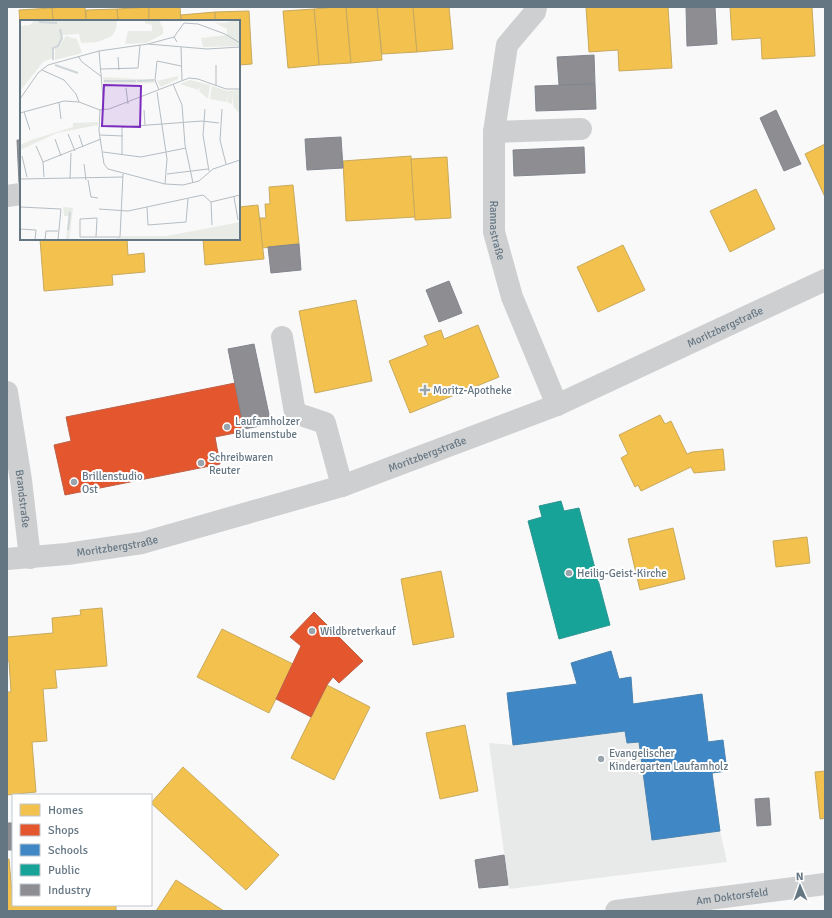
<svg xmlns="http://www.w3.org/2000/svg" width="832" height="918" font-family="Signika,sans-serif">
<rect width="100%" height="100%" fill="#f9f9f9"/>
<polygon fill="#e8e9e9" points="611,651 618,679 631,677 633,704 702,694 720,831 727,862 509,889 489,743 513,745 507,693 578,684 571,663"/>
<g fill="#f2c14e" stroke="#c8aa5e">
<polygon points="65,7 85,7 86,21 53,21 52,8"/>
<polygon points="149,7 149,21 118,21 117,9"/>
<polygon points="149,7 180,7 181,21 149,21"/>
<polygon points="336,7 346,7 351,63 319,65 314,9"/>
<polygon points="346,7 377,7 382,60 351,63"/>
<polygon points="377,7 413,7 417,52 382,54"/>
<polygon points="413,7 449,7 453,49 417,52"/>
<polygon points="586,7 668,7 672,68 619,71 618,50 589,52"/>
<polygon points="730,7 812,7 815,56 762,59 761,38 732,40"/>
<polygon points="52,8 53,21 21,21 21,38 19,10"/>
<polygon points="117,9 118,21 86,21 86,10"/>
<polygon points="314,9 319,65 288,68 283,11"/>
<polygon points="249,11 252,64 239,65 239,21 215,21 215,12"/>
<polygon points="215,12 215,21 181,21 181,15"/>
<polygon points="825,144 825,197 805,154"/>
<polygon points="411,156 415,217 346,221 343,161"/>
<polygon points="447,157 451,218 415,220 411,159"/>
<polygon points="293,185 299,244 262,248 260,218 266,218 265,204 270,204 269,187"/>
<polygon points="756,189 775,229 730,252 710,211"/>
<polygon points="258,205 264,259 205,265 203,239 239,239 239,207"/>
<polygon points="40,239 127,239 128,255 144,253 145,272 112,275 113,285 44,291"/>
<polygon points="623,245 645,290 598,312 577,267"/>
<polygon points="356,300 372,381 315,393 299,311"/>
<polygon points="478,325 499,377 410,413 389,361 428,345 424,336 441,330 444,339"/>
<polygon points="660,415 665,424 671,421 687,454 692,452 723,449 725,470 694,473 691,467 641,491 638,485 635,487 621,458 628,454 619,435"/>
<polygon points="673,528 685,579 640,590 628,539"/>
<polygon points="807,537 810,563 776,567 773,541"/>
<polygon points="441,571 454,637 413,645 401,579"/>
<polygon points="102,608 107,666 55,670 57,688 43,689 47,741 32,742 36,792 7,795 7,692 11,692 9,661 7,661 7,637 53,633 52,618 81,615 80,610"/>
<polygon points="222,629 293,664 269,713 197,677"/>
<polygon points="327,685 370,707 334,780 291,758"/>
<polygon points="465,725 478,791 440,799 426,733"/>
<polygon points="183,767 279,855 246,890 151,803"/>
<polygon points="825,771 825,818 820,819 815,772"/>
<polygon points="7,859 9,859 13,905 116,905 116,911 7,911"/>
<polygon points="176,880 224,911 156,911"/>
</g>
<g fill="#e4572e" stroke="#be6048">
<polygon points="235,383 245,431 215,437 220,464 65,495 54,445 71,441 66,417"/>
<polygon points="314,612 363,661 339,683 333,677 327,685 311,717 276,699 301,646 290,637"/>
</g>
<polygon fill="#3f88c5" stroke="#4a83b1" points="611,651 619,679 631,677 633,704 702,694 708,742 723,740 727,771 712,773 720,831 652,840 639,742 627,743 625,731 513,745 507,693 577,684 571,663"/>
<polygon fill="#17a398" stroke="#2e9692" points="561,501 564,511 579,508 610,625 559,639 528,521 542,517 539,506"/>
<g fill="#8d8d92" stroke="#81868e">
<polygon points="686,7 715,7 717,44 687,46"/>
<polygon points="594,55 595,84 559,85 557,57"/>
<polygon points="595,84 596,109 536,111 535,86"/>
<polygon points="776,110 801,164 784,171 760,118"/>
<polygon points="341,137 343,168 307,170 305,139"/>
<polygon points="17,140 21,140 21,183 19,183"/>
<polygon points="584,147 585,173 514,176 513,150"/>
<polygon points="299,244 301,270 271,273 268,247"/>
<polygon points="449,281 462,313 439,322 426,290"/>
<polygon points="254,344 271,424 244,429 228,349"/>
<polygon points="769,798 771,825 757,826 755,799"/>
<rect x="7" y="823" width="6" height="27"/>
<polygon points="504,855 508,885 479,888 475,860"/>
</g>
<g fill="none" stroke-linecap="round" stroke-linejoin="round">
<g stroke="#cecfd0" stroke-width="22">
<path id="s1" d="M 536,7 L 535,12 L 507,45 L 494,132 L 494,232 L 512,297 L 557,405"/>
<polyline points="494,132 581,129"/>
<polyline points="7,196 21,194"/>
<polyline points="282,337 295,413 325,423 342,486"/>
<path id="s2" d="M 7,392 L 21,480 L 30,558"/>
<path id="s3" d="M 7,559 L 67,554 L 142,543 L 342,486 L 557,405 L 825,280"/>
<path id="s4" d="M 616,911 L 825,884"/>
</g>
</g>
<g fill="#99a4ac" stroke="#fff" stroke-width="1.5">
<path d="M423 384h4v4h4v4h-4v4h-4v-4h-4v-4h4z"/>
<circle cx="227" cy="427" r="4"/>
<circle cx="201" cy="463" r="4"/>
<circle cx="74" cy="482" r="4"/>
<circle cx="569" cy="573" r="4"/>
<circle cx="312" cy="631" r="4"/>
<circle cx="601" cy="759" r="4"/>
</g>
<g text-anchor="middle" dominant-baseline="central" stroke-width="4" stroke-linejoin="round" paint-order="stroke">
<g font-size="11" fill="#657683" stroke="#fff">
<text stroke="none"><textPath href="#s1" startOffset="235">Rannastraße</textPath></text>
<text stroke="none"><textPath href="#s3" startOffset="759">Moritzbergstraße</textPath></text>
<text stroke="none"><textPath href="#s3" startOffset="435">Moritzbergstraße</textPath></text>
<text stroke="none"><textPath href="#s2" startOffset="108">Brandstraße</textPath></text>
<text stroke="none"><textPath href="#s3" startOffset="111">Moritzbergstraße</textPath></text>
<text stroke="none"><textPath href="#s4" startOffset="117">Am Doktorsfeld</textPath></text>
</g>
<g font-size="11" fill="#657683" stroke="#fff" text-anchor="start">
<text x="433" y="390">Moritz-Apotheke</text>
<text x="235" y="421">Laufamholzer<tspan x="235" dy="13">Blumenstube</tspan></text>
<text x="209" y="457">Schreibwaren<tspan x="209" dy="13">Reuter</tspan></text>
<text x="82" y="476">Brillenstudio<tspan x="82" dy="13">Ost</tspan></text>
<text x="577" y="573">Heilig-Geist-Kirche</text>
<text x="320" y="631">Wildbretverkauf</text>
<text x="609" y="753">Evangelischer<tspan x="609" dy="13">Kindergarten Laufamholz</tspan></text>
</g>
</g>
<g transform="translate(20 20)">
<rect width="220" height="220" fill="#f9f9f9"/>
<path d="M 15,0 L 97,0 L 96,9 L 92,16 L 78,22 L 61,23 L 59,14 L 42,15 L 38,26 L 32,27 L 32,38 L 23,42 L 0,71 L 0,6 L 10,5 ZM 125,0 L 139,0 L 143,8 L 143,14 L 126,23 L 105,24 L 108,11 L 132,11 L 132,5 L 125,3 ZM 215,0 L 220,0 L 220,26 L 183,27 L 181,18 L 207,15 L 207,9 L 194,2 L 204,3 ZM 46,16 L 57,19 L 62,33 L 35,40 L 35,28 L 39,26 ZM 158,56 L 158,59 L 141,67 L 137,61 ZM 83,57 L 134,60 L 135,63 L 84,64 ZM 170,60 L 190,65 L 188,79 L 179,71 L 181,66 L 178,70 L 160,64 ZM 192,66 L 207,71 L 220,70 L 220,94 L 213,86 L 213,73 L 212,84 L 207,82 L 210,72 L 206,82 L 190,79 ZM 78,102 L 78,105 L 37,113 L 0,130 L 0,125 L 14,119 L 53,107 L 53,103 ZM 43,187 L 53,188 L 49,220 L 46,220 L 49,196 L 44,196 ZM 220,202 L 220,220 L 93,220 L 101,216 L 147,216 Z" fill="#e8ebe6"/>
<path fill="none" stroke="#ced6d9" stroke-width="2" d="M 19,2 L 37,3M 33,40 L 33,28 L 38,26 L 42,18 L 40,9M 35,45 L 58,53M 84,61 L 116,61M 117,61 L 134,60M 48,210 L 50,192"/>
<path fill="none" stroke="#b5bdc3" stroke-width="1" d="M 154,17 L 164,3 L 178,4 L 205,14 L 220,23M 128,24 L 154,17 L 157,22M 161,27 L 162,60M 79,31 L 84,90M 58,36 L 62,42 L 82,57M 98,37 L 99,50M 81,49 L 118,48 L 120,25M 22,50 L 44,60 L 56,74 L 59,82M 153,64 L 162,85 L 165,125 L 173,163M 196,66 L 196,45M 106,68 L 108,84M 139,70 L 135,60 L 137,41 L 161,46M 137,72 L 147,139 L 145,164M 0,79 L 18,53 L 28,45 L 79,31 L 128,24 L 187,29 L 220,27M 39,82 L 41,99M 185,89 L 183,115 L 189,151M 202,89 L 200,120 L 206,144M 80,90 L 79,111 L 84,144 L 88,149 L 145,164 L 163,165 L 179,161 L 193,149 L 220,140M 124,90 L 125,105M 4,92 L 10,110M 0,93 L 44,81 L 59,82 L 80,90 L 89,89 L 169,58 L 178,59 L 206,69 L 220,69M 48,114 L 55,131M 59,115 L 63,127M 80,115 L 103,116M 35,119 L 41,136M 16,126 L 23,142 L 24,157M 83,132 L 121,137 L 166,128M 102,135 L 102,107 L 182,101 L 199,103M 2,136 L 7,157M 23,142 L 81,119M 64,144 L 66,160M 147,154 L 188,149M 0,159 L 103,157M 50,159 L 51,133M 68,160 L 71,177 L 78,178M 214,177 L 218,200M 191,182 L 220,175M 191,182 L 192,205M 0,187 L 41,189 L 38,220M 127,187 L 128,205 L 166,202 L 168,179M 79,189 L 108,191 L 183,175 L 191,182M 0,209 L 16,210 L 15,220M 76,217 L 77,198 L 60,199 L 60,217 L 100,217 L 103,154M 25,220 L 26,211 L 38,211"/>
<path fill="#7b2cbf" fill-opacity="0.15" stroke="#7b2cbf" stroke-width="2" d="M 84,65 L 121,66 L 120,107 L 82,106 Z"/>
<rect width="220" height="220" fill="none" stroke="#657683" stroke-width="2"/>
</g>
<rect width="832" height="918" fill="none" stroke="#657683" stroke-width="16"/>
<rect x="12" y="794" width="140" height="112" fill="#ffffff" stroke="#c1c8cd"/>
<rect x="20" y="804" width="20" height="12" fill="#f2c14e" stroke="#c1c8cd"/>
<text x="48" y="814" font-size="12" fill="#657683">Homes</text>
<rect x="20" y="824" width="20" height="12" fill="#e4572e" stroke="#c1c8cd"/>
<text x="48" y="834" font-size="12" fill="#657683">Shops</text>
<rect x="20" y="844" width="20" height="12" fill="#3f88c5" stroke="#c1c8cd"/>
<text x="48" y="854" font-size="12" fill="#657683">Schools</text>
<rect x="20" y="864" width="20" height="12" fill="#17a398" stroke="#c1c8cd"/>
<text x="48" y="874" font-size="12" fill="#657683">Public</text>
<rect x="20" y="884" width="20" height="12" fill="#8d8d92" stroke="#c1c8cd"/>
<text x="48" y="894" font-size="12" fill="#657683">Industry</text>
<g transform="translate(800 886) rotate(358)" stroke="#ffffff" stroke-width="3" paint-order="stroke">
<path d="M0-3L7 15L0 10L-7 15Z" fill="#657683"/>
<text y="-6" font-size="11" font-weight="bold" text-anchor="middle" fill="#657683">N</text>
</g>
</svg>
